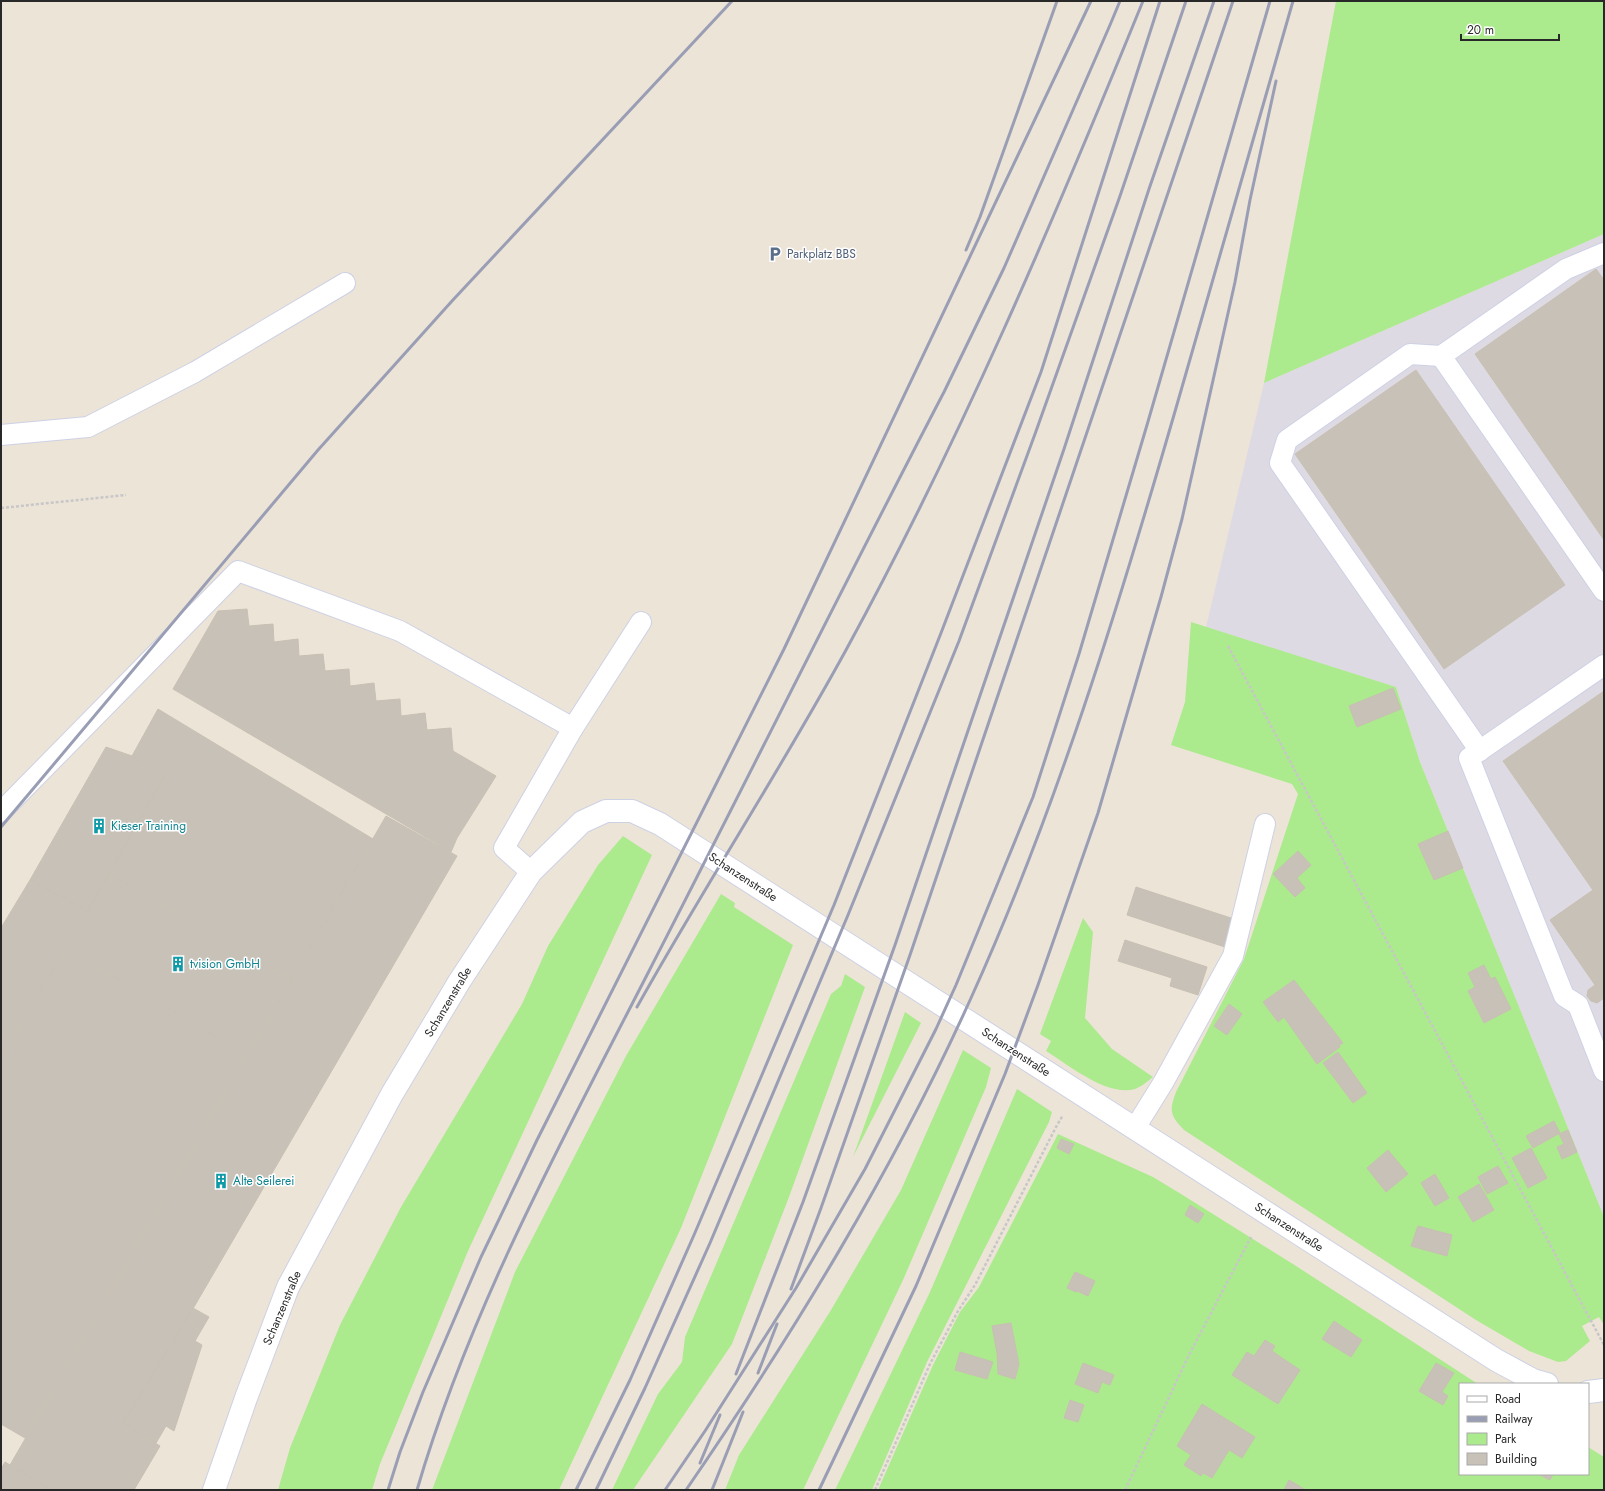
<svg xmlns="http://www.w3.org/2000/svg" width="1605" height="1491" font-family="Jost,sans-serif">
<rect width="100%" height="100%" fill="#ede4d8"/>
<polygon fill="#dddae4" points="1604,234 1604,1217 1420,762 1396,687 1206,627 1264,383"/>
<g fill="#acea8e">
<polygon points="1336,1 1604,1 1604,234 1264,383"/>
<path d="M 1191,622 L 1396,687 L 1420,762 L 1604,1217 L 1604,1325 L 1599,1317 L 1582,1326 L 1590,1341 L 1566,1361 L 1558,1362 L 1529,1351 L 1476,1320 L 1184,1130 C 1170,1115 1169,1111 1176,1092 L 1244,959 L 1298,794 L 1292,784 L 1171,745 L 1185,702 Z"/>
<polygon points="623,836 652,855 468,1251 380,1464 372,1490 278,1490 290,1448 340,1325 401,1207 522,1004 548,946 598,865"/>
<polygon points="721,894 735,903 734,907 793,945 681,1228 559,1490 432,1490 515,1272 626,1056"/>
<path d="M 1083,918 L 1093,932 L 1085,1018 L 1112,1049 L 1153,1077 C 1148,1081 1141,1087 1135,1089 C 1107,1097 1069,1065 1046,1051 L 1051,1041 L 1040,1034 Z"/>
<polygon points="845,974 865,987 789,1197 732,1344 633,1490 612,1490 658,1394 682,1362 685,1337 831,994 841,986"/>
<polygon points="905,1012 921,1023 853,1157"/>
<polygon points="963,1050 991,1068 986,1087 903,1280 803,1490 725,1490 739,1455 831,1310 901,1190"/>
<polygon points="1017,1089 1052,1112 1049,1122 927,1362 872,1490 835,1490 930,1292"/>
<polygon points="1058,1134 1153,1177 1181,1194 1293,1264 1478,1384 1460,1384 1460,1474 1588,1474 1588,1447 1604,1457 1604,1490 878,1490 933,1365 960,1312 979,1287"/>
</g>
<g fill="#c8c1b8" stroke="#c8c0b2">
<polygon points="1596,269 1604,280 1604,540 1475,354"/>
<polygon points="1416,370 1565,585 1444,669 1295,454"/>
<polygon points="247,609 249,626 273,624 274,642 298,639 299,656 323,654 325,671 349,669 350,686 374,683 376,701 400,699 401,716 425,713 427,730 451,728 453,751 496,776 457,838 451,852 173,689 218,611"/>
<polygon points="1393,688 1401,709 1357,727 1349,706"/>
<polygon points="1604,691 1604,906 1503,761"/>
<polygon points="158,709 373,839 292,979 109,874 164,777 132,756"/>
<polygon points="106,747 132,756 164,777 88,911 30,880"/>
<polygon points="386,816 457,856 194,1307 123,1423 160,1446 134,1490 52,1490 10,1465"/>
<polygon points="1448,831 1463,868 1434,880 1418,844"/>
<polygon points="1298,851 1311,865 1297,878 1305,888 1295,897 1273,874"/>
<polygon points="109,874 292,979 247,1055 65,949 1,1059 1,928 30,880 88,911"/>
<polygon points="1136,887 1234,919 1225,947 1127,915"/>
<polygon points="1593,890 1604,906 1604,998 1597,1003 1591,1001 1587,996 1588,990 1595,985 1550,920"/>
<polygon points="1125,940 1207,967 1198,995 1170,986 1172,978 1118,961"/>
<polygon points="65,949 247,1055 25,1438 1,1424 1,1059"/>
<polygon points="1484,965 1491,979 1495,977 1511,1009 1484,1023 1468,991 1475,987 1468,973"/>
<polygon points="1294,980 1343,1043 1339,1045 1340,1047 1317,1064 1284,1017 1278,1022 1263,1002"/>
<polygon points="1229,1004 1242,1014 1227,1035 1214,1026"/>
<polygon points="1338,1052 1367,1093 1353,1103 1323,1063"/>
<polygon points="1554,1121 1560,1133 1533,1148 1526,1136"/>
<polygon points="1568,1130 1577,1152 1562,1159 1557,1147 1564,1144 1559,1134"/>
<polygon points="1061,1139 1074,1144 1069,1154 1057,1148"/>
<polygon points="1531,1148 1547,1178 1528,1188 1512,1158"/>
<polygon points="1388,1150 1408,1174 1386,1192 1367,1168"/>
<polygon points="1498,1166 1508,1183 1487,1194 1478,1177"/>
<polygon points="1435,1174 1449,1198 1435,1206 1421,1183"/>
<polygon points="1479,1184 1494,1210 1473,1222 1458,1197"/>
<polygon points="1190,1205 1204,1214 1198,1223 1185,1215"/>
<polygon points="1418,1226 1452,1235 1447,1256 1411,1246"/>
<polygon points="1075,1272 1095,1281 1088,1296 1077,1291 1076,1292 1067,1288"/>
<polygon points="193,1308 209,1317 195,1341 202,1345 174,1431 166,1426 156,1443 123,1423"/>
<polygon points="1334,1321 1362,1340 1351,1357 1322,1339"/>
<polygon points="1011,1323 1019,1364 1015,1379 998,1374 997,1353 992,1326"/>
<polygon points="1265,1340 1275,1346 1272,1351 1300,1370 1278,1404 1232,1375 1247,1352 1254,1356"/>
<polygon points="960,1352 993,1362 987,1379 955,1370"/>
<polygon points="1083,1363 1114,1375 1110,1385 1102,1382 1098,1393 1075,1384"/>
<polygon points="1436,1363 1454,1373 1442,1392 1448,1396 1443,1405 1419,1391"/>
<polygon points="1070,1400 1084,1405 1078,1422 1064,1418"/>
<polygon points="1202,1404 1255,1437 1242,1458 1229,1450 1212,1478 1203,1473 1201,1476 1184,1465 1191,1455 1177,1446"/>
<polygon points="5,1462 10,1465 52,1490 1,1490 1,1469"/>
<polygon points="1538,1474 1553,1474 1550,1480"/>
<polygon points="1289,1480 1306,1490 1284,1490"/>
</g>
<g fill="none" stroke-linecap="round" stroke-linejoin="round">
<g stroke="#cdd1e4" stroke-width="22">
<g id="service">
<polyline points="1604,253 1566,269 1441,356 1604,591"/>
<polyline points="1441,356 1410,354 1287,440 1280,463 1480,751"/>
<polyline points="1,435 88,427 195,372 345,283"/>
<polyline points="1604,665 1469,758 1564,996 1578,1005 1604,1071"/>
<polyline points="1,812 238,571 400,631 573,728"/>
<polyline points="531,872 504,848 573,728 641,622"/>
<polyline points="1135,1128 1163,1083 1233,956 1265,824"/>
</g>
</g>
<g stroke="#cdd1e4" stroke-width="24">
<g id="minor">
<polyline points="1588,1392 1604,1390"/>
<polyline points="214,1490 246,1398 288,1287 392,1094 459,982 531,872 582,822 606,811 632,811 660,824 1496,1360 1533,1380 1547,1384"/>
</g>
</g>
<g stroke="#c7c7c7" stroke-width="2.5" stroke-dasharray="3 2" stroke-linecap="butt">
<polyline points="1,508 126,495"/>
<polyline points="1228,646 1604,1345"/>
<polyline points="875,1490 930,1364 958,1311 975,1285 1056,1127 1063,1115"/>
<polyline points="1125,1490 1190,1353 1251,1237"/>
</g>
<use href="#service" stroke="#fff" stroke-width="20"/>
<use href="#minor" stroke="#fff" stroke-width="22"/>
<g stroke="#9a9eb5" stroke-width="3">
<polyline points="966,250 980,217 1057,1"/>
<polyline points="1,827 318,450 452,301 732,1"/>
<path d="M 637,1007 C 704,887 780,771 846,650 C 960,441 1053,222 1143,1"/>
<polyline points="791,1289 821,1208 910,955 1233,1"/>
<polyline points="758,1373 777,1324"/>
<polyline points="736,1374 803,1202 895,945 1064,449 1149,189 1214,1"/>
<polyline points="700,1463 720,1415"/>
<polyline points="388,1490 400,1452 423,1392 481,1257 537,1140 784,649 1091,1"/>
<path d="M 417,1490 C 470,1308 563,1139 649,971 C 748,778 844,584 944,392 L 1004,268 L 1110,25 L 1120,1"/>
<polyline points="576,1490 630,1380 694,1235 834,905 941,633 1041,372 1160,1"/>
<polyline points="596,1490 645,1388 710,1243 848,915 959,641 1035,434 1120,196 1186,1"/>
<polyline points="665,1490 705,1431 796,1288 865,1169 936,1029 956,985 997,885 1033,797 1079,654 1147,425 1270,1"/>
<path d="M 686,1490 C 793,1334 893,1171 971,998 C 1057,808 1118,608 1176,408 C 1215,272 1254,137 1293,1"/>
<polyline points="712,1490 743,1412"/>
<polyline points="819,1490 916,1286 1005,1074 1038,985 1098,813 1161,597 1182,519 1235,282 1250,200 1276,81"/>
</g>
</g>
<defs>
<g id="parking-bare" transform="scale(1.2)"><path d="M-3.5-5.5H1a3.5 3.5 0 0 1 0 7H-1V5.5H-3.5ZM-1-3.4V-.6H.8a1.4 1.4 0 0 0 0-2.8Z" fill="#5c6f8a" stroke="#fff" stroke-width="2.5" paint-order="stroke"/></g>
<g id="building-bare" transform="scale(1.2)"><path d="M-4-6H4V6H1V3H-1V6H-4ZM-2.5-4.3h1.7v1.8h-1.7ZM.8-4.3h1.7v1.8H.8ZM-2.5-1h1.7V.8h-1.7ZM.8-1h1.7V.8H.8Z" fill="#0f9aa8" stroke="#fff" stroke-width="2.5" paint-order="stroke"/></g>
</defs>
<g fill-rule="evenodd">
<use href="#parking-bare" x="775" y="254"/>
<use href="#building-bare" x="99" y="826"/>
<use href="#building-bare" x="178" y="964"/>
<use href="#building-bare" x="221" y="1181"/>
</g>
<g text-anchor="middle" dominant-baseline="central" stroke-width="3" stroke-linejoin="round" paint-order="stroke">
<g font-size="12" fill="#4e5e75" stroke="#fff" text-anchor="start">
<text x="787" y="254">Parkplatz BBS</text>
</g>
<g font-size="12" fill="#0d838f" stroke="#fff" text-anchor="start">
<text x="111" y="826">Kieser Training</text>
<text x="190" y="964">tvision GmbH</text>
<text x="233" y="1181">Alte Seilerei</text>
</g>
<g font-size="12" fill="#282828" stroke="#fff">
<text transform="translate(743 877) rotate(33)">Schanzenstraße</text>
<text transform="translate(448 1002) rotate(-59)">Schanzenstraße</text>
<text transform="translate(1016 1052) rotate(33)">Schanzenstraße</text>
<text transform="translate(1289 1227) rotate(33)">Schanzenstraße</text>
<text transform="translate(282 1308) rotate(-67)">Schanzenstraße</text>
</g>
</g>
<rect width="1605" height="1491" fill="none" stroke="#282828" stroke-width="4"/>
<rect x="1459" y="1383" width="130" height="92" fill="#ffffff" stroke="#a9a9a9"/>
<rect x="1467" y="1396" width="20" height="6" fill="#ffffff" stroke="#a9a9a9"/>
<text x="1495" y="1403" font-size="12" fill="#282828">Road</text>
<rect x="1467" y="1416" width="20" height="6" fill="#9a9eb5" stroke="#a9a9a9"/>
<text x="1495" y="1423" font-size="12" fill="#282828">Railway</text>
<rect x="1467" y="1433" width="20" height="12" fill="#acea8e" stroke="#a9a9a9"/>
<text x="1495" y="1443" font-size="12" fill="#282828">Park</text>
<rect x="1467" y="1453" width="20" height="12" fill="#c8c1b8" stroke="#a9a9a9"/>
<text x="1495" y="1463" font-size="12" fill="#282828">Building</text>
<path d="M1461 34v6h98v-6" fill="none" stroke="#282828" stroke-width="2"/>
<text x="1467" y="34" font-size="12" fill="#282828" stroke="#ffffff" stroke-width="3" paint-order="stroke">20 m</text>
</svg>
